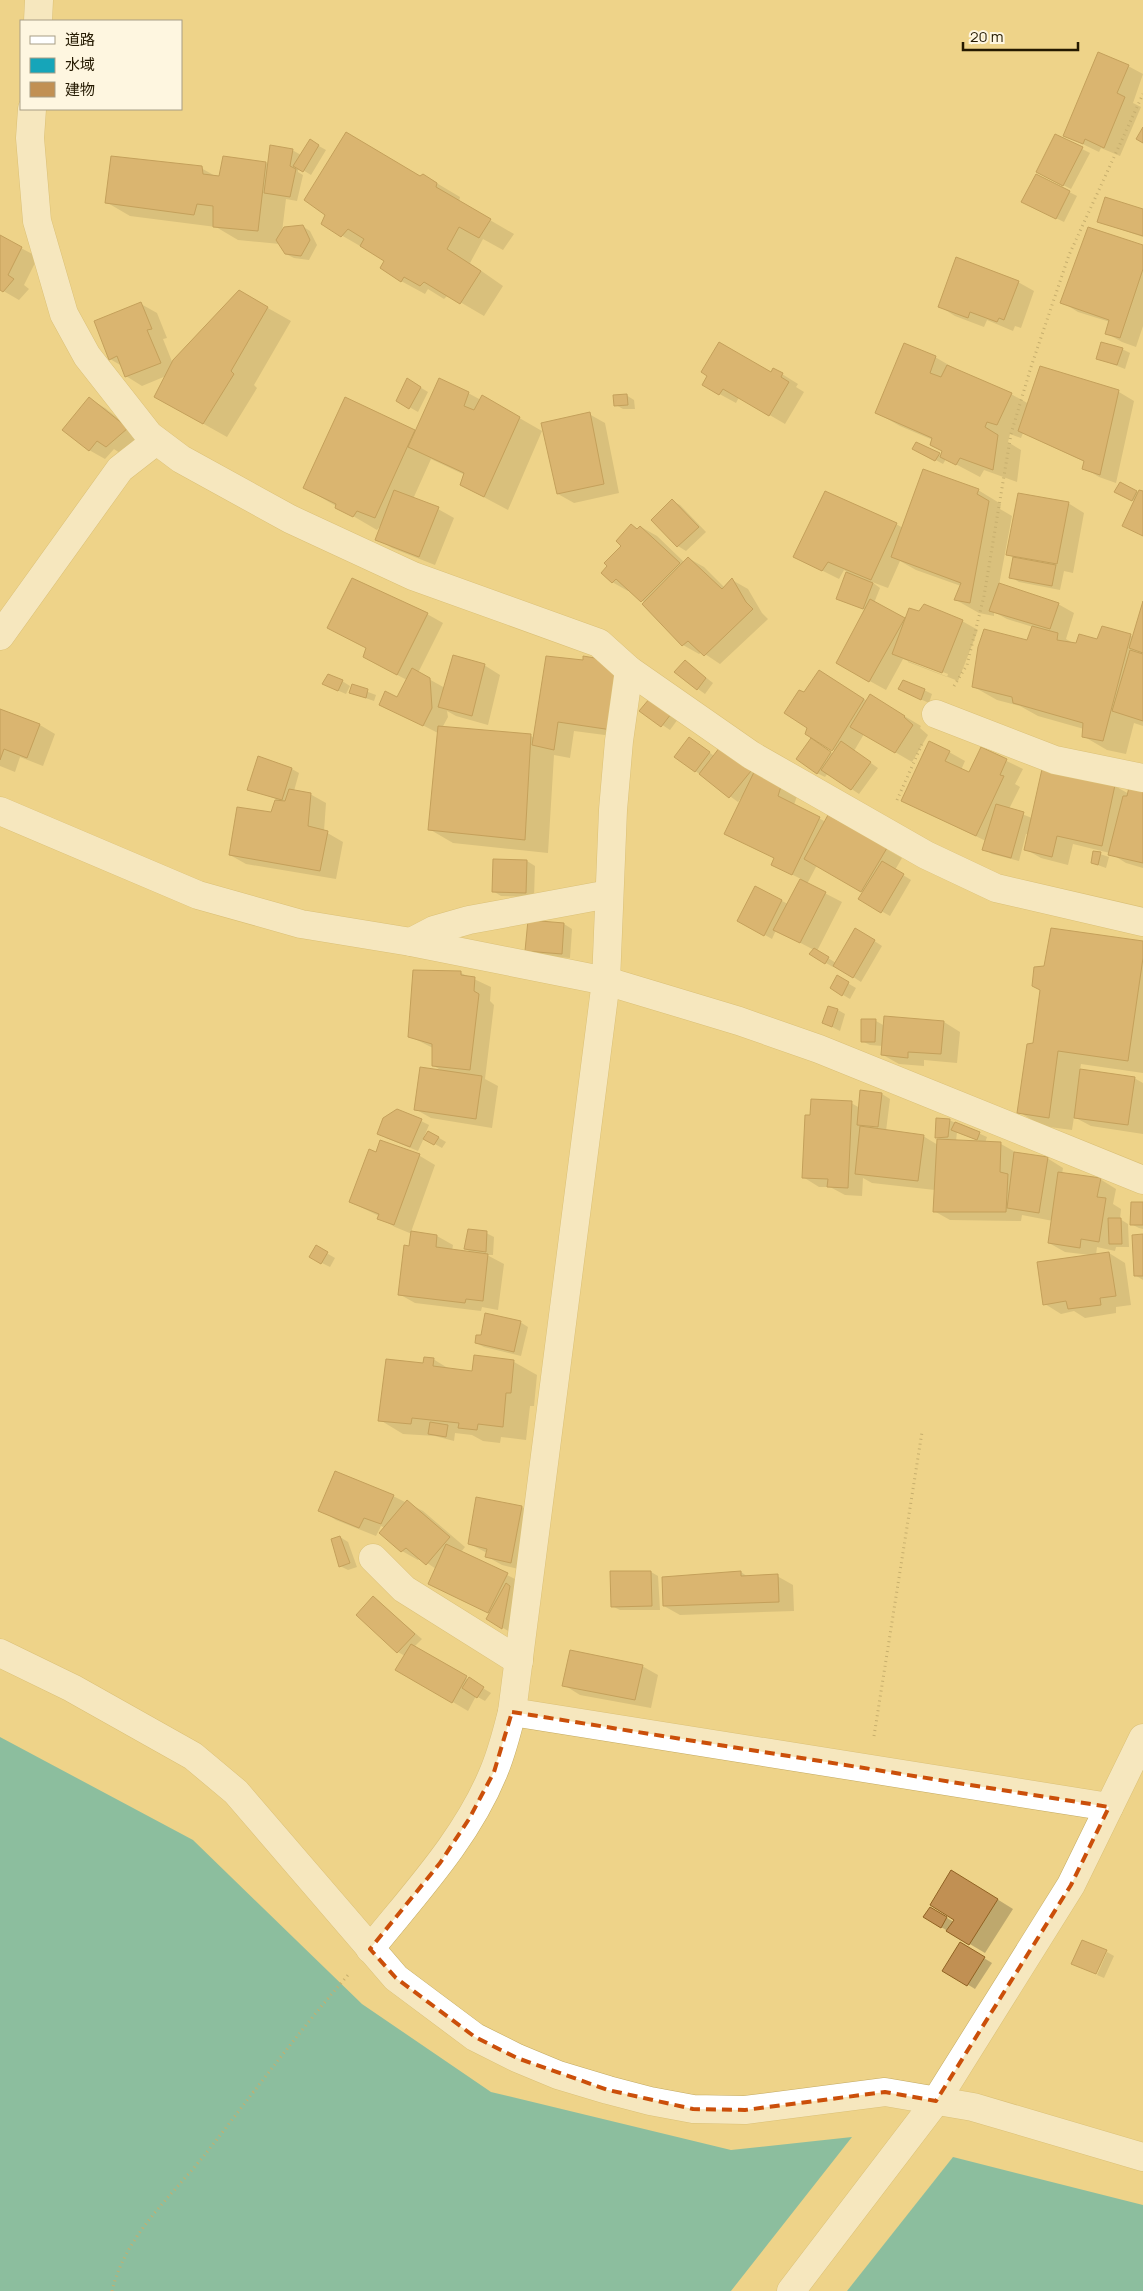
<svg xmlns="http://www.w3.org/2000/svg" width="1143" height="2291" font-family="Manrope,'Noto Sans JP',sans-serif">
<rect width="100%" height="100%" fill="#eed389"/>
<g fill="#16a5b9">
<polygon points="0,1737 193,1840 362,2004 491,2092 731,2150 852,2137 731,2291 0,2291"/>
<polygon points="953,2157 1143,2205 1143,2291 847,2291"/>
</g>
<g fill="#0003" fill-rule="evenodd">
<polygon points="1128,66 1143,74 1133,103 1141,107 1120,156 1101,148 1099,152 1064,135"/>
<polygon points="310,141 326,150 311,175 298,167 298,172 303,175 297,201 286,199 282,232 302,226 310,231 317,245 309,260 294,258 286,254 280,244 238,240 216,227 130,216 106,202 201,168 217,177 266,163 269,165 292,150 301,155"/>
<polygon points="1082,149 1090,153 1071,189 1045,176"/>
<polygon points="423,175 460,197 459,202 514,234 503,250 483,239 470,263 503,286 484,316 448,295 444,299 428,289 425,294 401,281 386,261 322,224"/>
<polygon points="1036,175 1077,196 1064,222 1031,206"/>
<polygon points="1143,210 1143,237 1099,222"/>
<polygon points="0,237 38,257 24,285 29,289 19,300 0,289"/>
<polygon points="1143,246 1143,326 1136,347 1122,342 1106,333 1110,322 1078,312 1062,302"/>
<polygon points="1018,282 1034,291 1021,328 1015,326 1013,331 987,320 984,327 955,316 939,306"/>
<polygon points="239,292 291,321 254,385 257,388 227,437 177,409 166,376 142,386 126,376 122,366 110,359 141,304 157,313 167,338 163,339 173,364"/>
<polygon points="1122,349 1130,353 1125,369 1097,358"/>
<polygon points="935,357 959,371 1011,394 1029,404 1119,392 1134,401 1116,483 1099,477 1084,468 1085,462 1023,433 1021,438 1010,434 1008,442 1021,450 1017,482 984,470 980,477 946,459 943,464 914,448 917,443 942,456 943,452 933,440 900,426 877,413"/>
<polygon points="771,374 782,374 798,384 796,387 804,392 785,424 739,397 736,403 703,385"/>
<polygon points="408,380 428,392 418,412 397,400"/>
<polygon points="468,393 481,400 483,397 542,431 508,510 461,485 465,475 431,459 413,499 438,509 454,518 435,565 392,548 377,539 382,524 377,530 305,488 346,398 416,432"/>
<polygon points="626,395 634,400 635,409 623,409 616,405"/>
<polygon points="90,399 105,408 143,438 123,455 114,449 105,459 89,450"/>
<polygon points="589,414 605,423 619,493 574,503 558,494"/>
<polygon points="1120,483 1139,493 1143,493 1143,535 1135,501 1124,496"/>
<path d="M 978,490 L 1001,504 L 1000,509 L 1012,516 L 999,585 L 1058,604 L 1074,613 L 1066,639 L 1076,645 L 1098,640 L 1103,627 L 1134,637 L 1143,605 L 1143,726 L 1134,723 L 1126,754 L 1107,750 L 1083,736 L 1084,729 L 1038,716 L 1020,706 L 997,700 L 974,687 L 1028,642 L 1033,627 L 1007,619 L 994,612 L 994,616 L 979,613 L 956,600 L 961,586 L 916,570 L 900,561 L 888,588 L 872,582 L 880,588 L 874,603 L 906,620 L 962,621 L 978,630 L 958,681 L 903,659 L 886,690 L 837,663 L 865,610 L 837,598 L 847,572 L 844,570 L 839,579 L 795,557 L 896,524 L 903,528 ZM 908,659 L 948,674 L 947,677 L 908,662 Z"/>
<polygon points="672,501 680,505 706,532 686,551 678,546 653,520"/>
<polygon points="1068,503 1084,513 1073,573 1064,571 1060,590 1019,582 1011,577 1014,558 1008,554"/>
<polygon points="641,527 657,536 684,562 688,558 704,567 725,588 732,580 748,589 762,613 768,619 720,664 702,652 699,654 683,645 645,603 630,590 628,591 612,582"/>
<polygon points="427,614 443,623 418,673 445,688 484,665 500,675 488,725 456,716 447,711 448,717 442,728 531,736 534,738 547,658 628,738 574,731 570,758 554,755 548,853 453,843 429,829 438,733 381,704 398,699 407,680 380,666"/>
<polygon points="685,661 713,683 705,694 698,689"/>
<polygon points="342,681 350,686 346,694 332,688"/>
<polygon points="835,681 867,701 886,705 921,726 920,728 928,735 912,762 864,734 854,751 878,768 859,794 828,773 825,777 817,773 819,744 833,754 835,751 806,733 809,727 804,694"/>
<polygon points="352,686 376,695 374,701 351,693"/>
<polygon points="924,690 932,694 929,703 907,693"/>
<polygon points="658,704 678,719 670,730 641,711"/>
<polygon points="0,710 40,725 55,734 43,766 20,757 15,772 0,766"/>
<polygon points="697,743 714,756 728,753 755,774 798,793 794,805 826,822 829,816 902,858 895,870 911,880 890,916 860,899 864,892 817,865 807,884 842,902 817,951 836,963 856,929 882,946 861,982 835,965 833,967 826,963 811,954 814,950 776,930 772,939 739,920 756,888 788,904 801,879 789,873 775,858 744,794 738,802 676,757"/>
<polygon points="982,749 1023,769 1015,784 1020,787 1009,809 1032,818 1043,770 1115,786 1129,794 1143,792 1143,868 1126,863 1110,853 1073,844 1068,865 1041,858 1025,849 1028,834 1026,834 1019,861 992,854 984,849 986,841 902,801 949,752 965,761 961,770 970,774"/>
<polygon points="292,769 299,773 294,791 310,794 326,803 324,831 343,842 336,879 246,864 230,855 272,814 276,799 249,789"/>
<polygon points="1094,852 1109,857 1106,868 1092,863"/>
<polygon points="527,861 535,866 534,897 501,896 493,891"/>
<polygon points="529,921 564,924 572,929 570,958 535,955 527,951"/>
<polygon points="1143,942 1143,1073 1081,1064 1080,1070 1134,1078 1143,1083 1143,1134 1091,1126 1074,1117 1072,1130 1042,1126 1019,1112 1034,1044"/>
<polygon points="461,973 491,987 490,1001 494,1005 485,1079 498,1086 492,1128 431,1118 415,1109 444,1072 434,1066 433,1048 409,1036"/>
<polygon points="837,977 856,988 850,999 831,988"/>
<polygon points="838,1010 845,1014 840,1031 824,1023"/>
<polygon points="885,1017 944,1022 960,1032 957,1063 924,1060 924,1066 899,1064 883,1055 883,1046 870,1045 862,1041 876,1021 885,1026"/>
<path d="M 861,1092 L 882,1094 L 890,1099 L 886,1131 L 923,1136 L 938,1145 L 943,1141 L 936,1137 L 949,1120 L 987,1137 L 985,1143 L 1001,1144 L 1017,1153 L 1047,1158 L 1063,1168 L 1062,1174 L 1100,1179 L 1116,1189 L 1113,1204 L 1121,1209 L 1120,1219 L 1128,1224 L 1129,1247 L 1116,1247 L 1115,1251 L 1097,1247 L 1096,1255 L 1109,1253 L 1125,1263 L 1131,1305 L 1116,1307 L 1116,1313 L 1085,1318 L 1074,1311 L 1061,1314 L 1045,1304 L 1090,1255 L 1065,1252 L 1049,1243 L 1053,1221 L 1022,1215 L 1021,1221 L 950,1220 L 934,1211 L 935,1190 L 872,1183 L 863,1178 L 862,1196 L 845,1195 L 830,1187 L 819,1187 L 803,1177 L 811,1116 L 851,1103 L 860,1108 ZM 957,1132 L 961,1134 L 982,1142 L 956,1141 Z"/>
<polygon points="421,1121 429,1125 424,1137 429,1132 446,1142 442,1148 424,1138 418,1151 386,1138"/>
<polygon points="381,1142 420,1156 435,1165 411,1232 437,1236 453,1245 452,1251 473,1253 465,1249 486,1233 494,1237 493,1255 487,1255 504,1264 498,1310 482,1307 481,1311 415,1303 399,1294 412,1234 395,1227 379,1218 379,1216 350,1202"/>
<polygon points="1143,1203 1143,1229 1139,1228 1131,1224"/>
<polygon points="1143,1235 1143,1280 1135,1275"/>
<polygon points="316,1247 335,1258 330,1267 310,1257"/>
<polygon points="520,1322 528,1327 521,1356 484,1347 476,1343 482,1336"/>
<polygon points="433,1359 451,1370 474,1372 514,1362 537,1375 534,1406 530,1406 526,1440 501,1437 500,1443 483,1441 472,1435 455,1433 454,1441 435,1436 403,1434 380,1420 424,1364"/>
<polygon points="393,1496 423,1511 465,1547 461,1552 523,1583 510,1632 488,1619 490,1614 429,1584 436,1569 420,1558 418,1560 402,1551 385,1528 381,1526 376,1536 336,1520 320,1510"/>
<polygon points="477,1499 522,1507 538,1517 527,1571 502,1565 486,1556 487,1553 470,1544"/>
<polygon points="340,1537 348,1542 357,1567 348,1570 340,1566"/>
<polygon points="651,1572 658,1576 660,1610 620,1610 612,1606"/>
<polygon points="741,1572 748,1577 777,1576 793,1585 794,1611 680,1615 664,1606"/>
<polygon points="374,1598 422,1639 414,1647 491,1693 485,1701 476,1696 468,1711 397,1669 405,1656 398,1652"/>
<polygon points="642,1666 658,1675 651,1708 580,1695 564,1685"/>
<polygon points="968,1881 1013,1909 985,1953 941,1927 930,1908 954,1922"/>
<polygon points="961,1944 992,1963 975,1989 944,1970"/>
<polygon points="1107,1952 1114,1956 1104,1978 1097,1975"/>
</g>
<g fill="#c19053" stroke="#906223">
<polygon points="1098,52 1129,65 1117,93 1125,97 1104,148 1085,139 1083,144 1063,136"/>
<polygon points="1143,127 1143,143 1136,139"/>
<polygon points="346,132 420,176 423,174 437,183 436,187 491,219 479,238 459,227 447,249 481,271 460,304 424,282 420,286 404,277 401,282 380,268 384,261 360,246 364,239 348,229 341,237 321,224 325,215 304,200"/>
<polygon points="1055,134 1083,147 1063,186 1036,172"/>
<polygon points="310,139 319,145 303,172 293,166"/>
<polygon points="270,145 293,149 290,166 296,169 290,197 264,193"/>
<polygon points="111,156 202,166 203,174 219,176 223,156 266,162 258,231 213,227 213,206 197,204 194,215 105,203"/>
<polygon points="1036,174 1070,191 1056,219 1021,202"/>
<polygon points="1105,197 1143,209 1143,236 1097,222"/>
<polygon points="303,225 310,240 301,256 285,254 276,240 284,227"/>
<polygon points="1088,227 1143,245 1143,269 1120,338 1105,334 1109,320 1060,303"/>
<polygon points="0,235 22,247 8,275 14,279 3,292 0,290"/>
<polygon points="956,257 1019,281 1004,320 999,318 997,322 970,312 968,318 938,307"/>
<polygon points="239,290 268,307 231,371 234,374 203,424 154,397 173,360"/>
<polygon points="141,302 152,329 147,330 161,363 125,377 117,356 109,360 94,321"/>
<polygon points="719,342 771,372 773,368 783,373 781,377 789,382 769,416 723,389 719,395 702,385 707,376 701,372"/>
<polygon points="1101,342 1123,348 1117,365 1096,359"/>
<polygon points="904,343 936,356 930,373 941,377 947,365 1012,393 997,425 987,422 985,427 998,435 993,470 960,458 956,465 940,457 942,451 930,445 932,438 875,413"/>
<polygon points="1040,366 1119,390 1100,475 1082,469 1084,461 1018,431"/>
<polygon points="407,378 421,387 409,409 396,401"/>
<polygon points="439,378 469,392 464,406 474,410 482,395 520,417 484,497 460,485 464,473 408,447"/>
<polygon points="627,394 628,405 614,406 613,395"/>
<polygon points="89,397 128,428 106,447 97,441 89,451 62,430"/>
<polygon points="345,397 415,430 375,518 357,511 353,517 335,508 336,504 303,488"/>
<polygon points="590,412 604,484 557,494 541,423"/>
<polygon points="916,442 940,453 935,461 912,449"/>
<polygon points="923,469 979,489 977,494 989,501 970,603 954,600 961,583 891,557"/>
<polygon points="1120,482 1137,491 1132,501 1114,492"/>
<polygon points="394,490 439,507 419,557 375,540"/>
<polygon points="1139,490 1143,491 1143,536 1122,526"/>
<polygon points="825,491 897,523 871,580 828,562 822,571 793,557"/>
<polygon points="1018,493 1069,502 1057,564 1006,555"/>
<polygon points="672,499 699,527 677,547 651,520"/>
<polygon points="631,524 637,529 640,526 680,563 641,602 616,579 612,583 601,573 607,566 604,563 621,546 616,541"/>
<polygon points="688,557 722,589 732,578 746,602 753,609 704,656 688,641 682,646 642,604"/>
<polygon points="1013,557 1056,565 1052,586 1009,578"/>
<polygon points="846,572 873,583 863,609 836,599"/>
<polygon points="352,578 428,613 397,675 363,657 366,648 327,628"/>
<polygon points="999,583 1059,603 1050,629 989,611"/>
<polygon points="870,599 905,618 869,682 836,663"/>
<polygon points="1143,601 1143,653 1129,648"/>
<polygon points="924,604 963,620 942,673 892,654 909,608 919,611"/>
<polygon points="1032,626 1058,633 1057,640 1076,643 1079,634 1097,639 1102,626 1131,634 1103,741 1082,737 1083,723 1013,703 1012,697 972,687 978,647 984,629 1027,640"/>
<polygon points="1130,650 1143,654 1143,721 1112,711"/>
<polygon points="453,655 485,664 472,716 438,707"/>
<polygon points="546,656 583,660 583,656 607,660 621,668 612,730 558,722 554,750 532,745"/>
<polygon points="685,660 706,678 697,690 674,672"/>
<polygon points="412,668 430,678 432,708 423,726 379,705 385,691 397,697"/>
<polygon points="819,670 864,699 832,751 805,734 807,728 784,713 799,690 804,692"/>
<polygon points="328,674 343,680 338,691 322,684"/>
<polygon points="903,680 925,689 921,700 898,689"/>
<polygon points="352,684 368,689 366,698 349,693"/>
<polygon points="870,694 905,716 904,717 913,725 895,753 850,727"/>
<polygon points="650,698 671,714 661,727 639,711"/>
<polygon points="0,709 40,724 27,758 4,749 0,760"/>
<polygon points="438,726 531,734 525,840 428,830"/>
<polygon points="689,737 710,752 695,772 674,757"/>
<polygon points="811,738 831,752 817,774 796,759"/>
<polygon points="841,741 871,762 851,790 821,770"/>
<polygon points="929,741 950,751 945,761 969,772 981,747 1007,759 1000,775 1004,776 976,836 901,801"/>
<polygon points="720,747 751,771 729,798 699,774"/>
<polygon points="258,756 292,768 282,800 247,790"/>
<polygon points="756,768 782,783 778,796 820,817 792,875 771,865 774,858 724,834"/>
<polygon points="1042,769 1115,785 1102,846 1057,836 1052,857 1024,850"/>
<polygon points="1129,787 1143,790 1143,863 1108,855 1123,796 1127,796"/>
<polygon points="289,789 311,793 308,826 328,831 320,871 229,855 237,807 271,812 275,800 285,801"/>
<polygon points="996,804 1024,812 1011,858 982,850"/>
<polygon points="828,815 887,848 861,892 804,859"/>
<polygon points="1093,851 1101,852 1098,865 1091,863"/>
<polygon points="493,859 527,860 526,893 492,892"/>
<polygon points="882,861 904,874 881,913 858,899"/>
<polygon points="800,879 826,892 800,943 773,930"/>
<polygon points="755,886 782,900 764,936 737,921"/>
<polygon points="528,920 564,923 562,954 525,951"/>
<polygon points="855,928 875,940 853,978 833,966"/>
<polygon points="1051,928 1143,941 1143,958 1128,1061 1058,1051 1049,1118 1017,1113 1027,1044 1033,1043 1040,990 1032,986 1034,967 1044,966"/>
<polygon points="814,948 829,957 825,964 809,954"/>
<polygon points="413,970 461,971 461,975 475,977 474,991 479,994 470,1070 432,1066 432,1044 408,1037"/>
<polygon points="837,975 849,982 842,996 830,988"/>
<polygon points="828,1006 838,1009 832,1027 822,1023"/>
<polygon points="884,1016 944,1021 941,1054 908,1052 908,1058 881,1055"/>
<polygon points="861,1019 876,1019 875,1042 861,1042"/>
<polygon points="420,1067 482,1076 476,1119 414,1110"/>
<polygon points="1080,1069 1135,1077 1128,1125 1074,1118"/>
<polygon points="860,1090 882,1093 878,1127 857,1125"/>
<polygon points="811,1099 852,1101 848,1188 827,1187 828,1179 802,1178 805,1115 810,1115"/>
<polygon points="397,1109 422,1119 410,1147 377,1134 383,1118"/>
<polygon points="936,1118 950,1119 948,1137 935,1138"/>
<polygon points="955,1122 980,1132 977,1140 951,1130"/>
<polygon points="860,1126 924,1135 918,1181 855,1174"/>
<polygon points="428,1131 439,1137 434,1145 423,1139"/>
<polygon points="937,1139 1001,1142 1000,1172 1008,1174 1006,1212 933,1212"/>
<polygon points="380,1140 420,1154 394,1225 377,1219 379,1214 349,1202 369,1149 376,1152"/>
<polygon points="1014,1152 1048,1157 1039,1213 1007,1208"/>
<polygon points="1058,1172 1101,1178 1097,1197 1106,1198 1099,1242 1081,1239 1080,1248 1048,1243"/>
<polygon points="1131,1202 1143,1202 1143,1225 1130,1225"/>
<polygon points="1108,1218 1121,1218 1122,1244 1109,1244"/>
<polygon points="468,1229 487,1231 486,1252 464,1249"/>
<polygon points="411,1231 437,1235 436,1247 488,1254 483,1301 466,1299 465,1303 398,1295 404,1245 409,1246"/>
<polygon points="1143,1234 1143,1276 1134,1276 1132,1235"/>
<polygon points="316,1245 328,1252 321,1264 309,1257"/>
<polygon points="1109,1252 1116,1296 1100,1298 1101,1305 1068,1309 1066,1301 1043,1305 1037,1262"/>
<polygon points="485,1313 521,1321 514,1352 475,1343 476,1335 481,1335"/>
<polygon points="474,1355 514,1360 511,1393 506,1393 503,1427 478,1424 477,1430 458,1428 459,1423 412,1418 411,1424 378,1421 386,1359 423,1363 424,1357 434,1358 433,1366 472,1371"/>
<polygon points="430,1422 448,1425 446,1437 428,1434"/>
<polygon points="335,1471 394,1495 381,1524 364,1518 359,1528 318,1511"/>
<polygon points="476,1497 522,1506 511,1563 485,1557 487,1549 468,1544"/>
<polygon points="407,1500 450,1537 426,1565 406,1548 401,1552 379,1533"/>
<polygon points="340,1536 350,1563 339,1567 331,1539"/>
<polygon points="446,1544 508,1573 488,1613 428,1584"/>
<polygon points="610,1571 651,1571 652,1606 611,1607"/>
<polygon points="741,1571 741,1576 778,1574 779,1602 663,1606 662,1577"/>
<polygon points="506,1583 510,1586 502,1629 486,1619"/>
<polygon points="373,1596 415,1634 397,1653 356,1615"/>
<polygon points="411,1644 467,1676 452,1703 395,1670"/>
<polygon points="570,1650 643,1665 635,1700 562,1686"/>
<polygon points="469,1677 484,1687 477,1698 462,1688"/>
<polygon points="951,1870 998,1899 969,1945 946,1931 954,1920 930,1905"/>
<polygon points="930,1907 947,1917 941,1928 923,1917"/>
<polygon points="1082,1940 1107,1950 1096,1974 1071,1964"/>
<polygon points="960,1942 985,1957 967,1986 942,1971"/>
</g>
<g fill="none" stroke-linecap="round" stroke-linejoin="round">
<g stroke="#c3a960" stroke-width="29">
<g id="minor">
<polyline points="38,21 39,0"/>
<polyline points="32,109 30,138 37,221 64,314 87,356 149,435 181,459 290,519 413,576 599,643 629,670 751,755 926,855 996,888 1143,922"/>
<polyline points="0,636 120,469 156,441"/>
<polyline points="936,714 1055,760 1143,778"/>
<polyline points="0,811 198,895 301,924 411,942 606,981 739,1021 819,1049 1143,1180"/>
<polyline points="411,942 434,930 469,920 609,894"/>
<polyline points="373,1558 404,1589 519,1661"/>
<polyline points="0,1653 72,1688 193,1756 236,1792 396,1978 475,2037 517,2058 558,2075 608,2090 650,2101 693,2109 745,2110 885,2092 973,2107 1143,2157"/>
<polyline points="512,1712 1109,1807"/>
<path d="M 370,1949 C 415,1893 467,1838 494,1771 C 502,1752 507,1732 512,1712 L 606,981 L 613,810 L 619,741 L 629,670"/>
</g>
</g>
<g stroke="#c3a960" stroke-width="29">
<polyline id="tertiary" points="791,2291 936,2101 1071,1885 1143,1738"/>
</g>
<g stroke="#95814c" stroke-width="3" stroke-dasharray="1 4" stroke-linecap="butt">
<polyline points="954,686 967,665 984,596 1011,434 1031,367 1069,255 1143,94"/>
<polyline points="897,800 922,744"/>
<polyline points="874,1736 922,1432"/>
<path d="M 112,2291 C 125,2235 173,2195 207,2152 C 254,2092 299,2031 349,1974"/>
</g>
<use href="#minor" stroke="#fff" stroke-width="28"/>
<use href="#tertiary" stroke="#fff" stroke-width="28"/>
</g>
<path d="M0 0H1143V2291H0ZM 512,1712 L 1109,1807 L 1071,1885 L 936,2101 L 885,2092 L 745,2110 L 693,2109 L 608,2090 L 517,2058 L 475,2037 L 396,1978 L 370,1949 L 440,1863 L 469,1819 L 494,1772 Z" fill="#eed389" fill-opacity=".55" fill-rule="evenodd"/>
<path fill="none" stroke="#cb4f0a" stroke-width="4" stroke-dasharray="10 6" stroke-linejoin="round" d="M 512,1712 L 1109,1807 L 1071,1885 L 936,2101 L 885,2092 L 745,2110 L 693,2109 L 608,2090 L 517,2058 L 475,2037 L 396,1978 L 370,1949 L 440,1863 L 469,1819 L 494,1772 Z"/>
<rect x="20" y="20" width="162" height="90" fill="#fef6e0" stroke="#a79e86"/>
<rect x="30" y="36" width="25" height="8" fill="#ffffff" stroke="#a79e86"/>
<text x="65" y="45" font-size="15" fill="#241900">道路</text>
<rect x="30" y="58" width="25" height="15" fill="#16a5b9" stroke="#a79e86"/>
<text x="65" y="70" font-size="15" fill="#241900">水域</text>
<rect x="30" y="82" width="25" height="15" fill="#c19053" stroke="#a79e86"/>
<text x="65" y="95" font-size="15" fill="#241900">建物</text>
<path d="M963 42v8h115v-8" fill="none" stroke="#241900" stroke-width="2.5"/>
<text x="970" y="42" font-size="15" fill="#241900" stroke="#fef6e0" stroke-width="4" paint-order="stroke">20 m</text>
</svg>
